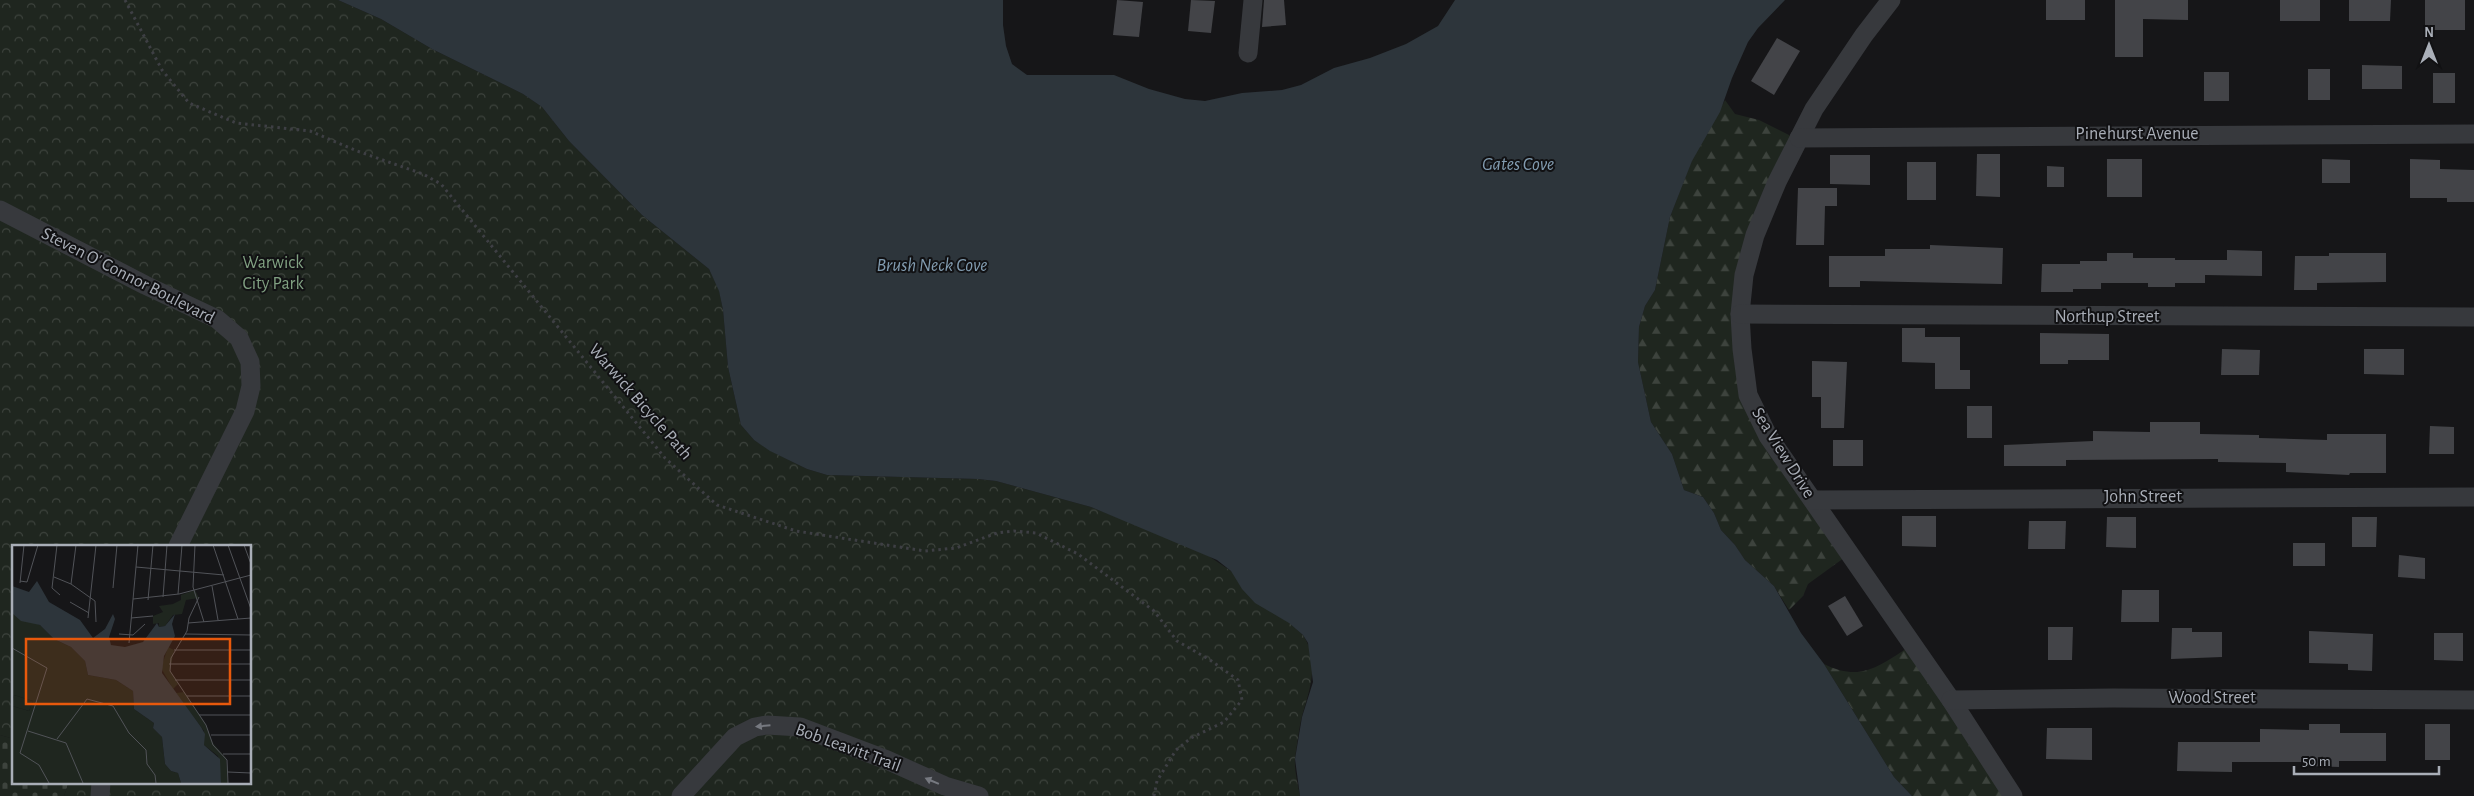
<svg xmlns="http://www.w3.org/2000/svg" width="2474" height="796" font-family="'Alegreya Sans',sans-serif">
<defs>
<pattern id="forest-firs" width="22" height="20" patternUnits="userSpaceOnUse" patternTransform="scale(1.25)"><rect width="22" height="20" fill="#1f261f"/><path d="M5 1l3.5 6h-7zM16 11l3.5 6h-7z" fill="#3d433d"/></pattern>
<pattern id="cemetery-stones" width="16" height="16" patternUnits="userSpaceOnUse" patternTransform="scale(1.25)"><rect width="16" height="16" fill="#1f261f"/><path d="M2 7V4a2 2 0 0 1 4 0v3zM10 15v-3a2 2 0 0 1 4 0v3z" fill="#3d433d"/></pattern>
<pattern id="park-crowns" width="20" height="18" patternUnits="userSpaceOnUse" patternTransform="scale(1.25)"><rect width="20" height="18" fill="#1f261f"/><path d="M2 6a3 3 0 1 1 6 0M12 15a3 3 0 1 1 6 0" fill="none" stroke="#3d433d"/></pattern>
</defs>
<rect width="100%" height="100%" fill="#161618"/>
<g fill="url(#forest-firs)">
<polygon points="1725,100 1735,114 1759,120 1797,139 1744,273 1748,392 1848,555 1808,584 1803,596 1789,610 1774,586 1745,560 1735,545 1721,530 1714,513 1703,497 1684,490 1672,454 1651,422 1638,362 1639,327 1645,306 1655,290 1670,217 1692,160"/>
<path d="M 1912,645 L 2014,796 L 1912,796 L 1894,777 L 1824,664 C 1862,683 1880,665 1912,645 Z"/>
</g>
<polygon fill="url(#cemetery-stones)" points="0,735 14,739 14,782 69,782 64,796 0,796"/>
<path fill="url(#park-crowns)" d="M 0,0 L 338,0 L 381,19 L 432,49 L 523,94 L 542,107 L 569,141 L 642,215 L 709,269 L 719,290 L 723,310 L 728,367 L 741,425 L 754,440 L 771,451 L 807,469 L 827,475 L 978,479 L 996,481 L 1091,507 L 1201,551 L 1231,571 L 1303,635 C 1320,661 1310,689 1302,716 C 1299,728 1297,745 1295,758 C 1294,770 1298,784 1300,796 L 64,796 L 69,782 L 250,782 L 250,546 L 14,546 L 14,739 L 0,735 Z"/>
<polygon fill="#2d353b" points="338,0 1003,0 1003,25 1006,46 1012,64 1027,75 1114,75 1149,89 1185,99 1205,101 1242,93 1282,90 1301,85 1334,68 1370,58 1406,44 1438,26 1455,0 1785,0 1758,28 1748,42 1732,78 1720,112 1692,161 1670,217 1655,290 1645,306 1639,327 1638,362 1651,422 1672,454 1684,490 1703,497 1714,513 1721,530 1735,545 1745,560 1774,586 1801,633 1824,664 1894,777 1912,796 1300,796 1295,759 1302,717 1313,682 1308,643 1303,635 1289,623 1255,603 1242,589 1231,571 1217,560 1091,507 996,481 978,479 827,475 807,469 770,451 754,440 741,425 728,367 723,310 719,291 709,269 642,215 569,141 542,107 523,94 432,49 381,19"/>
<g fill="#434448">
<polygon points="1117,0 1143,2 1139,37 1113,35"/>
<polygon points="1191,0 1215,1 1211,33 1188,31"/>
<polygon points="1264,0 1284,0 1286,25 1262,27"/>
<rect x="2046" y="0" width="39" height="20"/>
<polygon points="2115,0 2188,0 2188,20 2143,19 2143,57 2115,57"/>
<rect x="2280" y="0" width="40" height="21"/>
<polygon points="2349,0 2391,0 2390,21 2349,21"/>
<rect x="2425" y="0" width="40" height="30"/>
<polygon points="1777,38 1800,51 1774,95 1751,81"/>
<polygon points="2362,65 2402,66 2402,89 2362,89"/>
<rect x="2308" y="69" width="22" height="31"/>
<rect x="2204" y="72" width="25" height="29"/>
<rect x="2433" y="73" width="22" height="30"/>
<polygon points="1977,154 2000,154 2000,197 1976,196"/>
<polygon points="1830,155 1870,155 1870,185 1830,184"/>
<rect x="2107" y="159" width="35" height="38"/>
<polygon points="2322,159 2350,160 2350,183 2322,183"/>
<polygon points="2410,159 2440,160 2440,169 2474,170 2474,202 2447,202 2447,198 2410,198"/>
<rect x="1907" y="162" width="29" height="38"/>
<polygon points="2047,166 2064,167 2064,187 2047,187"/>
<polygon points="1798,188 1837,188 1837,206 1825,206 1824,245 1796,245"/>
<polygon points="1930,245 2003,248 2002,284 1860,281 1860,287 1829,287 1829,256 1885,256 1885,249 1930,249"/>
<polygon points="2227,250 2262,251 2262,276 2205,275 2205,283 2175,283 2175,287 2148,287 2148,283 2101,283 2101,289 2073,289 2073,292 2041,292 2042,264 2080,264 2080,261 2107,261 2107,253 2133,253 2133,258 2175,258 2175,260 2227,260"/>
<polygon points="2329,253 2386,253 2386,282 2317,283 2317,290 2294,290 2295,256 2329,256"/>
<polygon points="1902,328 1925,328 1925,337 1960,337 1960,370 1970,370 1970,389 1935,389 1935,363 1902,362"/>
<polygon points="2040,333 2109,334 2109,360 2068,360 2068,364 2040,364"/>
<polygon points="2222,349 2260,350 2259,375 2221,375"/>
<polygon points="2364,349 2404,349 2404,375 2364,374"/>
<polygon points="1812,361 1847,362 1844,428 1821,428 1821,397 1812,397"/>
<rect x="1967" y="406" width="25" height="32"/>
<polygon points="2150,422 2200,422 2200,434 2259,435 2259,438 2327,440 2327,434 2386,434 2386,473 2350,473 2349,475 2286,472 2286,463 2218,462 2218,459 2066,460 2066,466 2004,466 2004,445 2093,441 2093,431 2150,432"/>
<polygon points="2430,426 2454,427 2454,454 2429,454"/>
<rect x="1833" y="440" width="30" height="26"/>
<polygon points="1902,516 1936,516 1936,547 1902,546"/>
<polygon points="2107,517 2136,517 2136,548 2106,547"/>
<polygon points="2352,517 2377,517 2376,547 2352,547"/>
<polygon points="2029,521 2066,521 2065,549 2028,549"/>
<rect x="2293" y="543" width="32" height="23"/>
<polygon points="2399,555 2425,558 2425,579 2398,577"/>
<polygon points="2122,590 2159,590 2159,622 2121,622"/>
<polygon points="1845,596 1863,626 1847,636 1828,606"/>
<polygon points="2048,627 2073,627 2072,660 2048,660"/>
<polygon points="2172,628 2192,628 2192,632 2222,632 2222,657 2171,659"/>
<polygon points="2309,631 2373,634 2372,671 2348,670 2348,664 2309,663"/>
<polygon points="2434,633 2463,633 2463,661 2434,660"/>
<polygon points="2309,724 2340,724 2340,733 2386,733 2386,761 2339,761 2339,767 2309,766 2309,762 2232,762 2232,772 2177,771 2178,742 2260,742 2260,729 2309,730"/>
<rect x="2425" y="724" width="25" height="36"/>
<polygon points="2047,728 2092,728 2092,760 2046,759"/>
</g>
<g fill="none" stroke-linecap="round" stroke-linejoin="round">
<polyline stroke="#3e3f44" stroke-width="3" stroke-dasharray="2.5 4" stroke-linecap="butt" points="125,0 162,70 189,103 236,123 310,131 357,151 423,174 441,184 665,458 717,505 796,531 925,551 956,548 997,533 1014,531 1036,533 1078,554 1154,611 1177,641 1210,660 1238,680 1242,700 1224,722 1191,738 1176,750 1157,781 1154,796"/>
<g stroke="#37393d" stroke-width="19">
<polyline points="1891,0 1864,35 1814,109 1777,182 1755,235 1744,275 1740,314 1742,349 1748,395 1768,436 1951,700 2013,796"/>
<polyline points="1248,53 1253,0"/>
<polyline points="1799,138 2474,134"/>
<polyline points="0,210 145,285 217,319 239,338 250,362 251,386 245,411 178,546"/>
<polyline points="1740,314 2474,317"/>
<polyline points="1813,500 2474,497"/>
<polyline points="1951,700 2113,698 2474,700"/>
<polyline points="100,796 101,782"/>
<polyline points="681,796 735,737 755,727 767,725 800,727 887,760 945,786 979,796"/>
</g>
</g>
<defs><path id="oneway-solid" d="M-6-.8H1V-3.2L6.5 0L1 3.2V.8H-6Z" transform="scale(1.25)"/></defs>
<g fill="#767980">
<use href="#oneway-solid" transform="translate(763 726) rotate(174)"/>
<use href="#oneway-solid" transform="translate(932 781) rotate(-157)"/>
</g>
<g text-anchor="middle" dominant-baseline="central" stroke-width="4" stroke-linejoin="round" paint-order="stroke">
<g font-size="18" fill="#a9aeb7" stroke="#111113">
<text x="2137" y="134">Pinehurst Avenue</text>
<text transform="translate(128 276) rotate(27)">Steven O' Connor Boulevard</text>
<text x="2107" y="317">Northup Street</text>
<text transform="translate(640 402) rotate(49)">Warwick Bicycle Path</text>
<text transform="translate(1783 453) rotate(58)">Sea View Drive</text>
<text x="2143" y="497">John Street</text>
<text x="2212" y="698">Wood Street</text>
<text transform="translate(848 748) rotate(20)">Bob Leavitt Trail</text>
</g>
<g font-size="18" fill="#81a182" stroke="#111113">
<text x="273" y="263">Warwick<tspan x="273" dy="21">City Park</tspan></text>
</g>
<g font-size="19" font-style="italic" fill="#829cb0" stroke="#111113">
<text x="1518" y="164">Gates Cove</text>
<text x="932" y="265">Brush Neck Cove</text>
</g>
</g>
<g transform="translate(12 545)">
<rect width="239" height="239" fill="#161618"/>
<path d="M 183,45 L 187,53 L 174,55 L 170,69 L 161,70 L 153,81 L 147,82 L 147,78 L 141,79 L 141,71 L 151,67 L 147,61 L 161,59 L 169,55 L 169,50 ZM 156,102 L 162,105 L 158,126 L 166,139 L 161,144 L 149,123 ZM 172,147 L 193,178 L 201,198 L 214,213 L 216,238 L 209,238 L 206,211 L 192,200 L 192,186 L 164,148 Z" fill="#1f261f"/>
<path d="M 2,150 L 21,156 L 17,166 L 0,161 Z" fill="#1f261f"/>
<path d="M 0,68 L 28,80 L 42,94 L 59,102 L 73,116 L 76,130 L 104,135 L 121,146 L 122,164 L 142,178 L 141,183 L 150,192 L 153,219 L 159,226 L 166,228 L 169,238 L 0,238 L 0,161 L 17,166 L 21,156 L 2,150 L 0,156 Z" fill="#1f261f"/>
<path d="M 25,36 L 37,57 L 68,75 L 81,93 L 93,84 L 101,69 L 103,74 L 97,92 L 99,100 L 113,102 L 131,97 L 145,78 L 147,82 L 153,81 L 163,69 L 160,79 L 163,91 L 152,111 L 150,128 L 189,182 L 193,189 L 192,200 L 208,214 L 209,238 L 169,238 L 166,228 L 159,226 L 153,219 L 150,192 L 141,183 L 142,178 L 122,164 L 121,146 L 104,135 L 76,130 L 73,116 L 59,102 L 42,94 L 28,80 L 9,76 L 0,68 L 0,41 L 17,47 Z" fill="#2d353b"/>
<path fill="none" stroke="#515358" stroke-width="1" d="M 45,0 L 40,43 L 48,50M 183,0 L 181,42 L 192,77M 201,0 L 226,74M 216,0 L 239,64M 232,0 L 239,19M 124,22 L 212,30M 42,32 L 59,39 L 83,56 L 84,77M 8,36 L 15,37 L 26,0M 8,38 L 12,0M 59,39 L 64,0M 200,41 L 206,75M 101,43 L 105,0M 166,49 L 170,0M 151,52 L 155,0M 187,52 L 177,73 L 175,86 L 159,113 L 158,126 L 194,180 L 201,200 L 215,215 L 216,238M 121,54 L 167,49 L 239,30M 136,55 L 141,0M 58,57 L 77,68M 76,73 L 84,0M 119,73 L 141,71M 176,78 L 239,73M 107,89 L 121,90 L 133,79M 173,89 L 239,90M 117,98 L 126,0M 0,103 L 35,123 L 8,208 L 27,220 L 37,238M 162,105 L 239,105M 157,119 L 239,119M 163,135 L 239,135M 175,151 L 239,151M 187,170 L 239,170M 16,186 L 54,198 L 71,238M 199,190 L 239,190M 45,194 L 75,154 L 101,161 L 117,188 L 134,205 L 135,219 L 143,230 L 144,238M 211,209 L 239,209M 216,227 L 239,228"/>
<path fill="#e8590c" fill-opacity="0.15" stroke="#e8590c" stroke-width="2.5" d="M 14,94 L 218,94 L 218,159 L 14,159 Z"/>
<rect width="239" height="239" fill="none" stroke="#a9aeb7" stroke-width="2.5"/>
</g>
<g transform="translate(2429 45)" stroke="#111113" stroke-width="4" paint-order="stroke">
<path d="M0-4L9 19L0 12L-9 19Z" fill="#a9aeb7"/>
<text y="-8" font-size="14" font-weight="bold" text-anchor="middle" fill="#a9aeb7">N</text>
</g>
<path d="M2294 766v8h145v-8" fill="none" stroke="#a9aeb7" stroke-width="2.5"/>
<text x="2302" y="766" font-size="15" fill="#a9aeb7" stroke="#111113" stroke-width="4" paint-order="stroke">50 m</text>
</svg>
